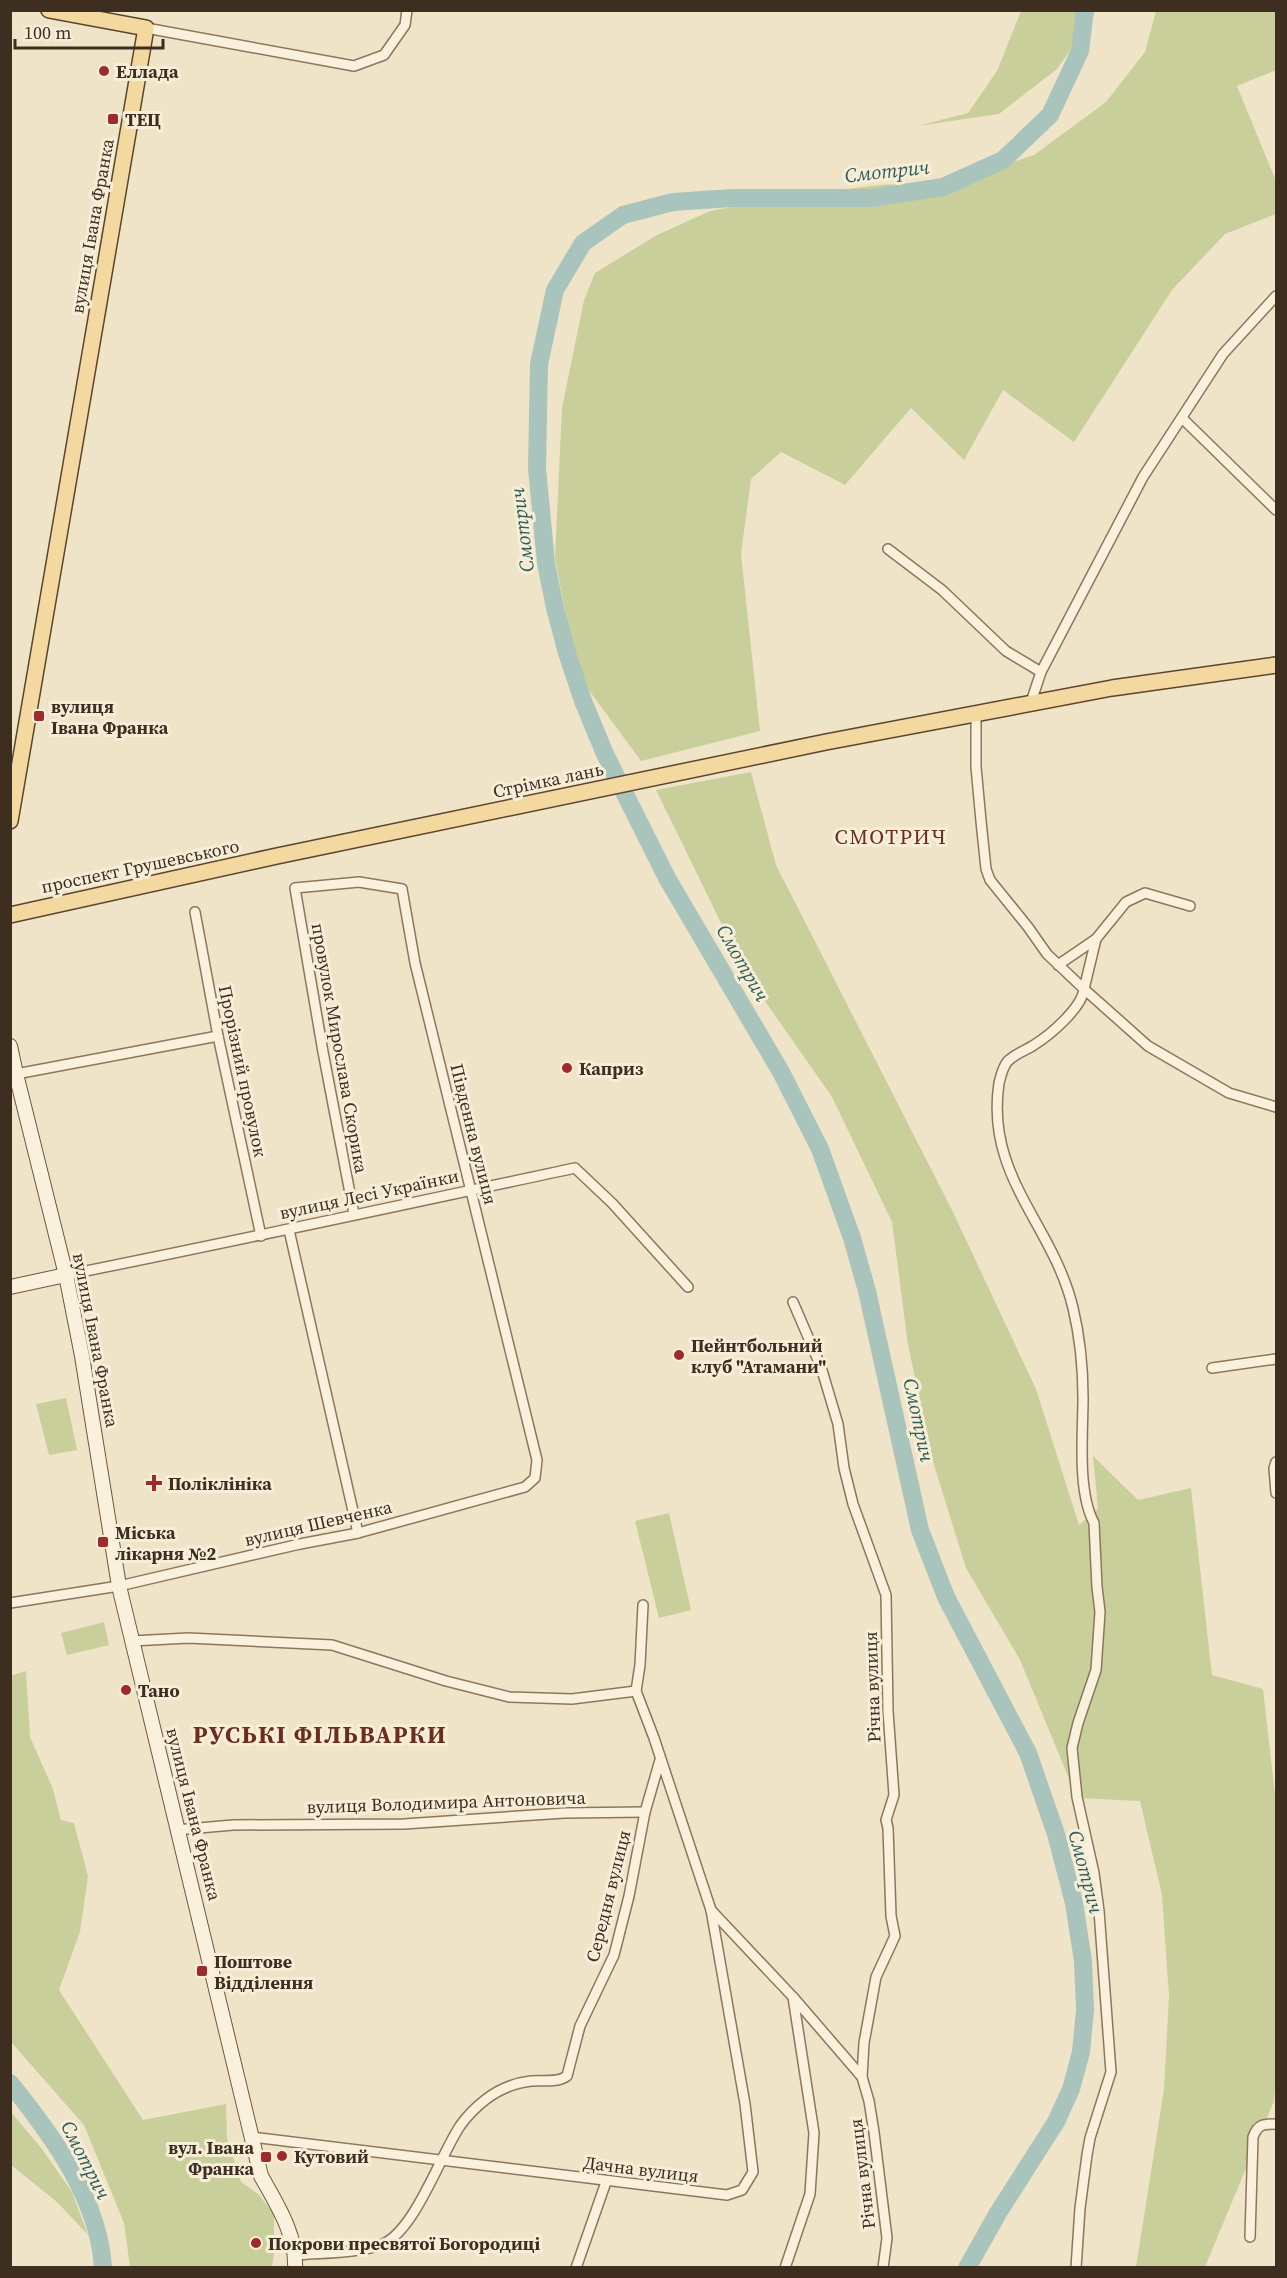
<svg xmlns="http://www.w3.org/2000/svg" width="1287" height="2278" font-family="'Source Serif 4',serif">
<rect width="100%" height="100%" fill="#f0e4c8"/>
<g fill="#c9cf9b">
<polygon points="1021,11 1095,11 1092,19 1057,69 999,114 917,126 968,113 997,71"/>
<polygon points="1156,11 1276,11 1276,70 1237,86 1276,181 1276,214 1225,234 1172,290 1074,442 1003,390 964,460 911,408 845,485 781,452 751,479 741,554 760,731 641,761 577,674 555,558 562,408 584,300 595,273 657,235 710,211 797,195 880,185 959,180 1034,155 1106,102 1145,52"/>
<polygon points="751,772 776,865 952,1210 1036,1389 1079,1525 1098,1509 1093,1456 1138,1500 1191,1488 1212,1675 1263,1689 1276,1804 1276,2076 1274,2101 1205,2267 1136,2267 1164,2089 1169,1996 1162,1895 1140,1801 1077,1798 1020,1660 966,1568 934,1465 908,1345 892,1222 832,1097 746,974 656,790"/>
<polygon points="66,1398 77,1450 49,1455 36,1404"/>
<polygon points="669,1513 691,1610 659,1618 635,1521"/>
<polygon points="104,1622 109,1645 67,1655 61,1633"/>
<polygon points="26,1671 30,1737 53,1789 61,1820 74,1823 88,1876 80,1932 59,1990 143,2120 226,2104 227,2138 241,2182 258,2194 274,2214 274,2255 272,2267 130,2267 124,2223 84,2125 11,2042 10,1676"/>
<polygon points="10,2111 42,2149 72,2192 88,2235 57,2202 11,2165"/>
</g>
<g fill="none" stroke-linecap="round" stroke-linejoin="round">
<g stroke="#a9c4bc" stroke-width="18">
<path d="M 10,2083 C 52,2135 99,2199 103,2268"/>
<polyline points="967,2268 998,2213 1056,2122 1071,2089 1081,2052 1085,2010 1083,1961 1074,1903 1056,1834 1028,1753 946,1597 920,1530 867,1291 852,1238 820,1149 781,1072 667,878 605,754 583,701 567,653 555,608 546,563 537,468 539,364 555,290 583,243 623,215 673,202 732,198 872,198 943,187 1003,160 1050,115 1080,51 1085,10"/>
</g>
<g stroke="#8d765c" stroke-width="12">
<g id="street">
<polyline points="146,28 354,66 384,55 405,25 407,10"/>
<polyline points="1183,419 1276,510"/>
<polyline points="888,549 942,590 1006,651 1041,672"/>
<polyline points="1031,702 1041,672 1143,477 1223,354 1276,296"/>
<path d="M 976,713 L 976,767 L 981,821 L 986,869 L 990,880 L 1028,927 L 1047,954 L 1084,989 C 1082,1008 1050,1035 1034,1045 C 1025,1051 1014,1054 1007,1062 C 1002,1069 1001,1076 999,1083 C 985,1177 1053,1224 1073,1308 C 1080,1337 1083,1368 1083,1398 C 1083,1434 1077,1491 1094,1523 L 1097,1587 L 1100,1612 L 1096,1670 L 1078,1723 L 1072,1748 L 1077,1797 L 1094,1873 L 1099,1911 L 1111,2072 L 1090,2138 L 1087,2155 L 1080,2208 L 1076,2268"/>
<polyline points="195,912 218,1036 261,1236"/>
<polyline points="1096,939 1084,989 1148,1046 1229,1093 1276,1107"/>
<polyline points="1058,965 1096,939 1126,902 1145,893 1190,906"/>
<polyline points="16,1074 218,1036"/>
<polyline points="289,1230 358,1533"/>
<path d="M 66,1275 C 236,1241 406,1204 575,1168 L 612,1203 L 688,1287"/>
<polyline points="793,1302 821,1367 838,1424 844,1468 853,1504 886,1595 888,1711 894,1795 886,1820 888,1828 891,1916 895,1936 876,1977 864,2043 862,2077 869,2101 874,2132 887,2238 883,2268"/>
<polyline points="1212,1368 1276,1359"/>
<polyline points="1276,1462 1274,1468 1276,1493"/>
<polyline points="10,1603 119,1586 300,1544 358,1533 525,1487 535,1478 537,1460 415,963 402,889 359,882 295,888 323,1052 354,1214"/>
<polyline points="132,1641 188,1638 332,1645 446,1681 509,1697 572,1699 636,1691"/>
<polyline points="176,1830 233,1825 404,1824 564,1813 645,1812"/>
<polyline points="711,1910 793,1997 862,2077"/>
<polyline points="252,2137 727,2195 742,2190 753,2172 745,2104 711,1910 654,1738 636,1691 640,1665 643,1605"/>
<path d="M 1250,2237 L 1253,2137 C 1258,2124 1263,2124 1276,2124"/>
<path d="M 296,2255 C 319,2253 362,2253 383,2244 C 415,2230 440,2156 460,2126 C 467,2116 476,2107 485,2100 C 499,2089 514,2083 531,2081 C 543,2080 558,2083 567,2076 L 580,2026 L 614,1955 L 629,1896 L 645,1812 L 660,1760"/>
<polyline points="576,2268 606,2182"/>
<polyline points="785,2268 810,2194 814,2133 793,1997"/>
</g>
</g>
<g stroke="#6f573f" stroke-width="16">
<g id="secondary">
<path d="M 10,1046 L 16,1074 L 66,1275 L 82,1356 L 119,1586 L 261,2176 C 276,2203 297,2235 295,2268"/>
<polyline points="10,1287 66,1275"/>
</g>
</g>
<g stroke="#5b4430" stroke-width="18">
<g id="primary">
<polyline points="10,821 146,28 49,10"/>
<polyline points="10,915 277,856 826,742 1112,688 1276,665"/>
</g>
</g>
<use href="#street" stroke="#faf1dc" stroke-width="9"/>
<use href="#secondary" stroke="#faf1dc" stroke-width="14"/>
<use href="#primary" stroke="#f3d9a0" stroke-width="15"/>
</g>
<g fill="#9e2a2b" stroke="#f7eed8" stroke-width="2">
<circle cx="104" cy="71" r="6"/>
<rect x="107" y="113" width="12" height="12" rx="3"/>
<rect x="33" y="710" width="12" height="12" rx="3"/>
<circle cx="567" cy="1068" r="6"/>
<circle cx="679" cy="1355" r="6"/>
<path d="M151 1474h6v6h6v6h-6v6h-6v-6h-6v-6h6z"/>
<rect x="97" y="1536" width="12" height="12" rx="3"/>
<circle cx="126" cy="1690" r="6"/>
<rect x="196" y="1965" width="12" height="12" rx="3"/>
<circle cx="282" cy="2156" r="6"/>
<rect x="260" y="2151" width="12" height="12" rx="3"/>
<circle cx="256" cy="2243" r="6"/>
</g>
<g text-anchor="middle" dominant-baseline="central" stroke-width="6" stroke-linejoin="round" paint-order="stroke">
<g font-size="18" font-weight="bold" fill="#3d2e20" stroke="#f7eed8" text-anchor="start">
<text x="116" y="71">Еллада</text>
<text x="125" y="119">ТЕЦ</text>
<text x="51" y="706">вулиця<tspan x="51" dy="21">Івана Франка</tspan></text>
<text x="579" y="1068">Каприз</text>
<text x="691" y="1345">Пейнтбольний<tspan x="691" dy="21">клуб "Атамани"</tspan></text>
<text x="168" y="1483">Поліклініка</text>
<text x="115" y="1532">Міська<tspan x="115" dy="21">лікарня №2</tspan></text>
<text x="138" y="1690">Тано</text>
<text x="214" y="1961">Поштове<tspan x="214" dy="21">Відділення</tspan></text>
<text x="254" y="2147" text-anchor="end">вул. Івана<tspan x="254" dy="21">Франка</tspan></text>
<text x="294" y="2156">Кутовий</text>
<text x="268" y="2243">Покрови пресвятої Богородиці</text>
</g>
<g font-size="18" fill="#3d2e20" stroke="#f7eed8">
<text transform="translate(92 226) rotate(-80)">вулиця Івана Франка</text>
<text transform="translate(548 780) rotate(-12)">Стрімка лань</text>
<text transform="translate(140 866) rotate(-12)">проспект Грушевського</text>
<text transform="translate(340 1048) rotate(80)">провулок Мирослава Скорика</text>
<text transform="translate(243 1071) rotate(78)">Прорізний провулок</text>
<text transform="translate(474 1134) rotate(76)">Південна вулиця</text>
<text transform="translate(369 1194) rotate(-12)">вулиця Лесі Українки</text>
<text transform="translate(96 1340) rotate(79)">вулиця Івана Франка</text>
<text transform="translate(318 1523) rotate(-13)">вулиця Шевченка</text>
<text transform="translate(872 1687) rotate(-92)">Річна вулиця</text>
<text transform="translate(446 1802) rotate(-2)">вулиця Володимира Антоновича</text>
<text transform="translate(194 1814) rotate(76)">вулиця Івана Франка</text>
<text transform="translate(608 1896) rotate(-76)">Середня вулиця</text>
<text transform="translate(641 2169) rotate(7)">Дачна вулиця</text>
<text transform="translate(862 2174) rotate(-97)">Річна вулиця</text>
</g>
<g font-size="20" font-style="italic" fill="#2f5d5a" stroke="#f7eed8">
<text transform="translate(887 171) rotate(-6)">Смотрич</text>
<text transform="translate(522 530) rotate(-97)">Смотрич</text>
<text transform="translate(743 963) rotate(60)">Смотрич</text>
<text transform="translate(919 1420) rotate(78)">Смотрич</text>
<text transform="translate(1086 1872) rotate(75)">Смотрич</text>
<text transform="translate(86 2160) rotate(63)">Смотрич</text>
</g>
<g font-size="21" letter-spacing="1.5" fill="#6b2e1e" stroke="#f7eed8">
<text x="891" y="836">СМОТРИЧ</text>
</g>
<g font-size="24" font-weight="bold" letter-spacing="1.5" fill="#6b2e1e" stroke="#f7eed8">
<text x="320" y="1734">РУСЬКІ ФІЛЬВАРКИ</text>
</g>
</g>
<rect width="1287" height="2278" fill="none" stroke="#3d2e20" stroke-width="24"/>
<path d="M15 39v9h148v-9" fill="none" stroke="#3d2e20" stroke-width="3"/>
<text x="24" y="39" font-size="18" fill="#3d2e20" stroke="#f7eed8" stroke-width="4.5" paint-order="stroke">100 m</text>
</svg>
